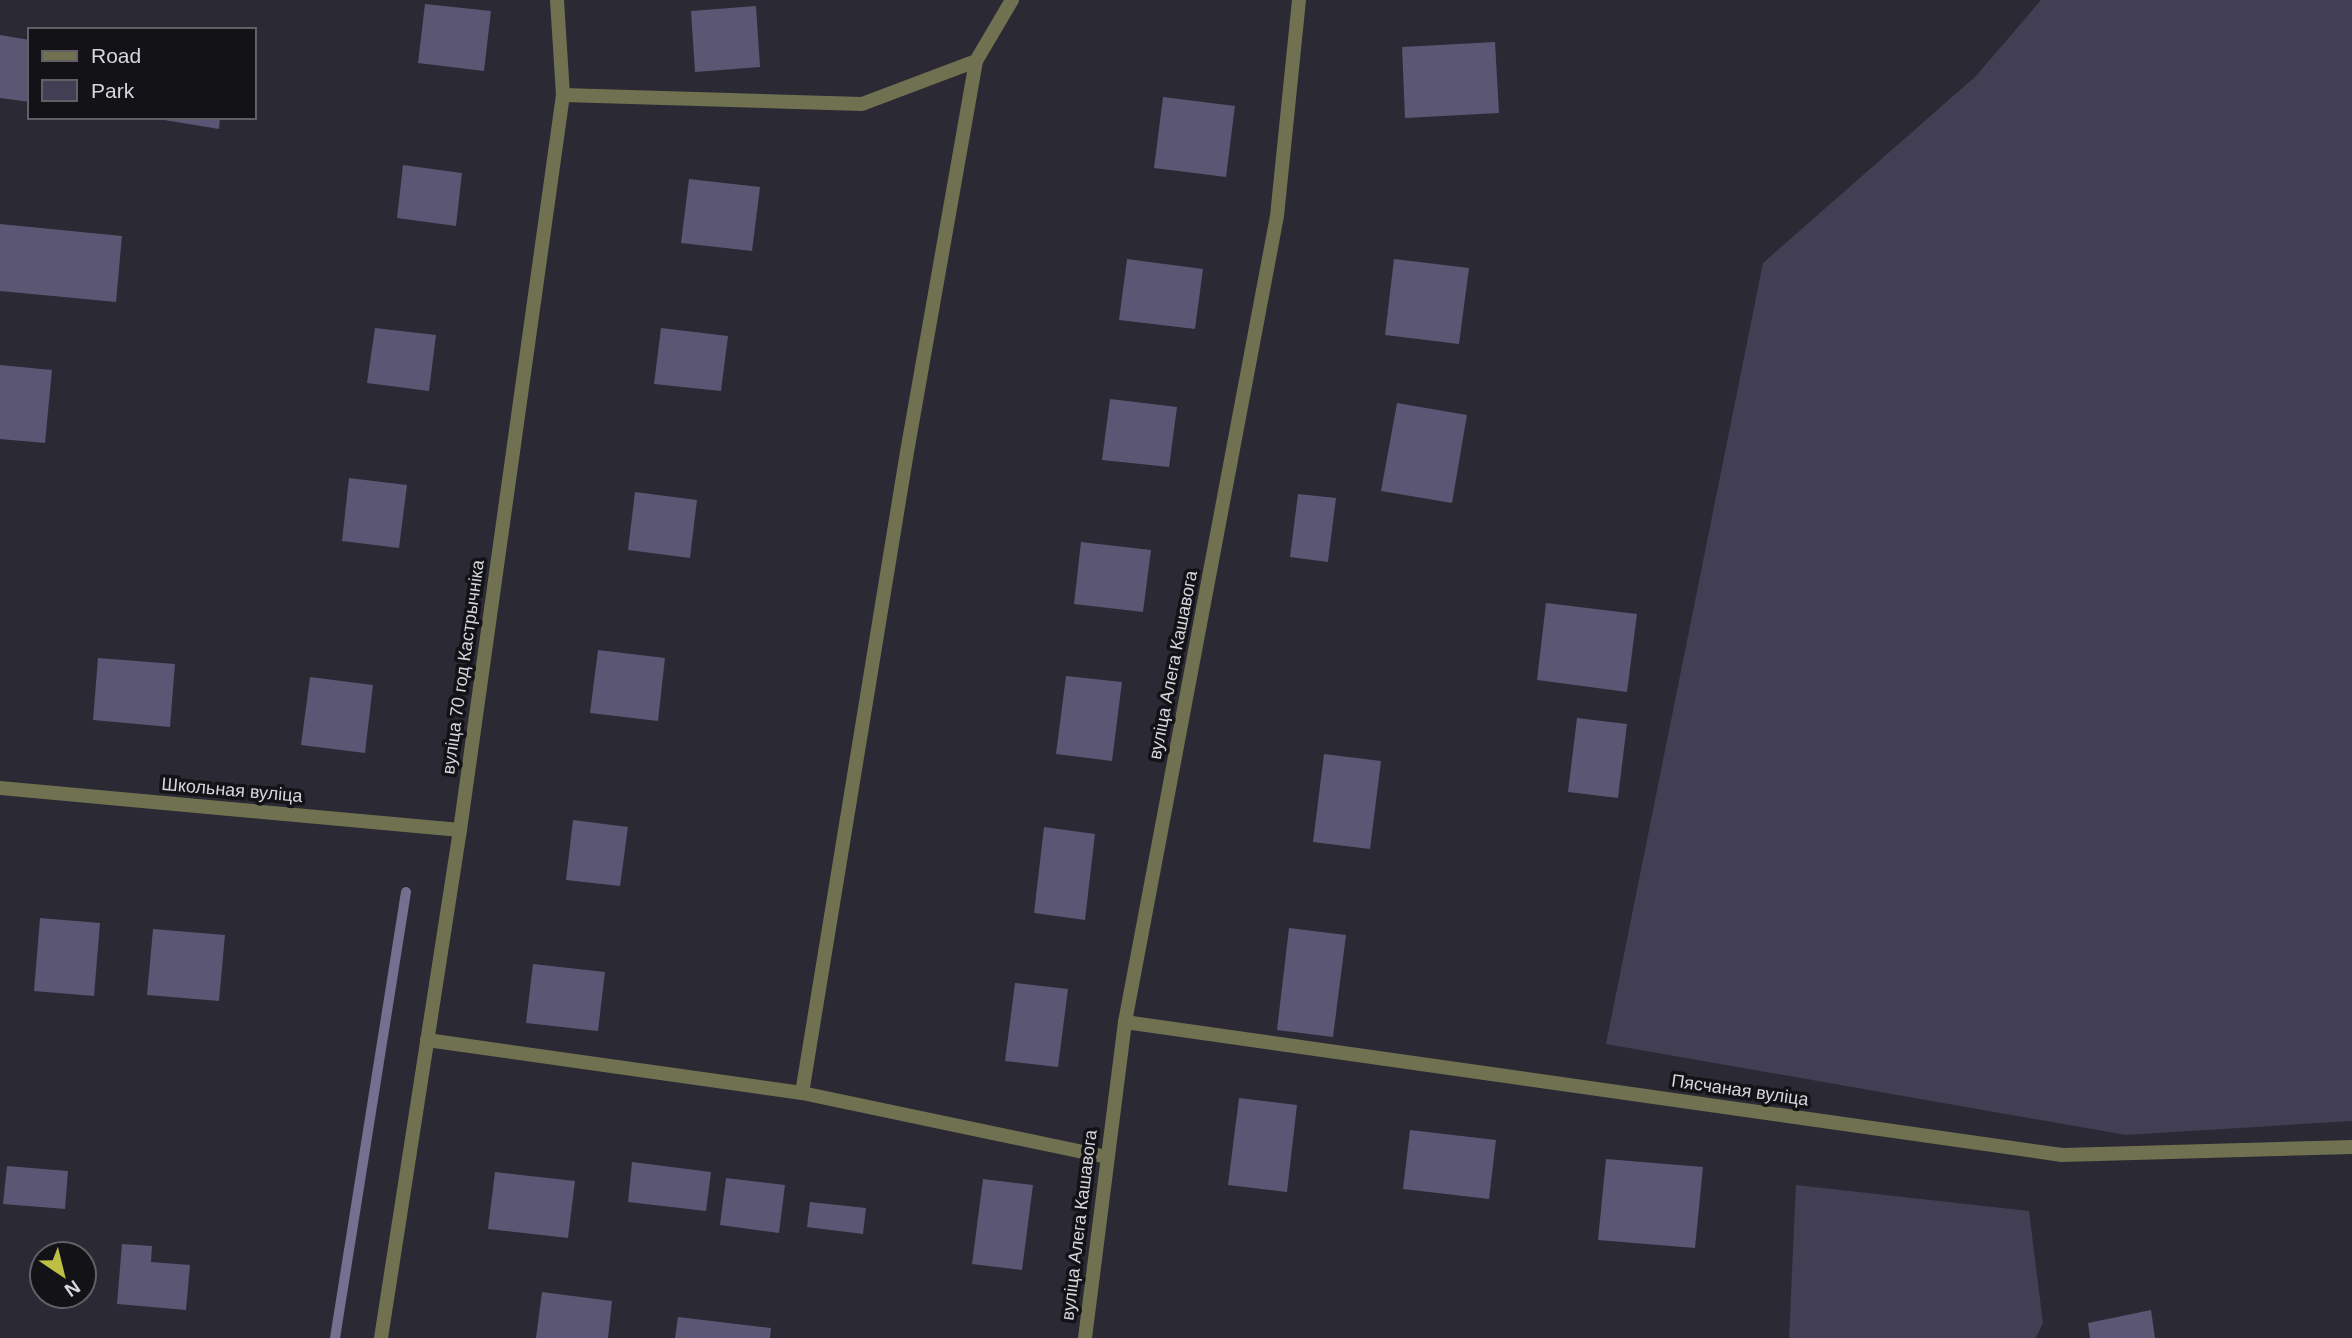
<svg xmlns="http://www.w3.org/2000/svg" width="2352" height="1338" font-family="Helvetica,sans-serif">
<rect width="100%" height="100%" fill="#2a2934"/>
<g fill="#423f55">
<polygon points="2041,0 2352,0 2352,1121 2126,1135 1606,1044 1763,263 1976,76"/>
<polygon points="1796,1185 2029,1211 2043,1323 2036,1338 1789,1338"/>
</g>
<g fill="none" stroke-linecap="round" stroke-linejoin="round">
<polyline stroke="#747190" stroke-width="10" points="335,1338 406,892"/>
</g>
<g fill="#5a5674">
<polygon points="425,4 491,11 484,71 418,63"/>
<polygon points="756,6 760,67 695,72 691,11"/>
<polygon points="0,35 30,40 30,102 0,98"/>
<polygon points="1495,42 1499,113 1405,118 1402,47"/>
<polygon points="1163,97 1235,106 1226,177 1154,168"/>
<polygon points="146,117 220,117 219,129"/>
<polygon points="403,165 462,173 456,226 397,218"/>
<polygon points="689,179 760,187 752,251 681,243"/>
<polygon points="0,224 122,236 116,302 0,291"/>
<polygon points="1127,259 1203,269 1195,329 1119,320"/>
<polygon points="1394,259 1469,268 1459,344 1385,335"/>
<polygon points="375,328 436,335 429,391 367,383"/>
<polygon points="661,328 728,336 721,391 654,384"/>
<polygon points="0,365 52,370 45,443 0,439"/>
<polygon points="1110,399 1177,407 1169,467 1102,460"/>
<polygon points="1397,403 1467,415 1452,503 1381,491"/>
<polygon points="349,478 407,485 399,548 342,541"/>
<polygon points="635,492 697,500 690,558 628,550"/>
<polygon points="1298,494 1336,498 1328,562 1290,557"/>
<polygon points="1081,542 1151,550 1143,612 1074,604"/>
<polygon points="1546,603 1637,614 1627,692 1537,680"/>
<polygon points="598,650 665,658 658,721 590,713"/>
<polygon points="98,658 175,664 170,727 93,720"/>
<polygon points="1066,676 1122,682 1112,761 1056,754"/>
<polygon points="310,677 373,685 365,753 301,745"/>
<polygon points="1577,718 1627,724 1618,798 1568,792"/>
<polygon points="1324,754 1381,761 1370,849 1313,842"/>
<polygon points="573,820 628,827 620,886 566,880"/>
<polygon points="1044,827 1095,834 1085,920 1034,913"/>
<polygon points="40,918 100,923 94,996 34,991"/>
<polygon points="1289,928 1346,935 1333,1037 1277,1030"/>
<polygon points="153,929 225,935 219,1001 147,995"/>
<polygon points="533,964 605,972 598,1031 526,1023"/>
<polygon points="1015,983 1068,989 1058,1067 1005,1061"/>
<polygon points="1239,1098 1297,1105 1287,1192 1228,1185"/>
<polygon points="1410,1130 1496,1140 1489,1199 1403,1189"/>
<polygon points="1606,1159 1703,1167 1695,1248 1598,1240"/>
<polygon points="632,1162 711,1172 706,1211 628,1202"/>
<polygon points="7,1166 68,1171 65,1209 3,1204"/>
<polygon points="495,1172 575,1181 568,1238 488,1229"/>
<polygon points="726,1178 785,1185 779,1233 720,1225"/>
<polygon points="983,1179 1033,1185 1022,1270 972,1264"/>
<polygon points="810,1202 866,1208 863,1234 807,1227"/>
<polygon points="122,1244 152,1246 151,1262 190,1265 186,1310 117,1304"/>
<polygon points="542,1292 612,1301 608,1338 536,1338"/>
<polygon points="2151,1310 2155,1338 2090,1338 2088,1323"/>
<polygon points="678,1317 771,1328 770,1338 675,1338"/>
</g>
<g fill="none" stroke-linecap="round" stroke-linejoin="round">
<g stroke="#6f7150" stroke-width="14">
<polyline points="563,95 862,104 976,61 1012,0"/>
<polyline points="427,1040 802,1093 1107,1157"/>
<polyline points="802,1093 907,452 976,61"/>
</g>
<g stroke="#6f7150" stroke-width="14">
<polyline points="0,788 460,830"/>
<polyline points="1125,1022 2062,1155 2352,1147"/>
<polyline points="381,1338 460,830 563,95 557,0"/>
<polyline points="1085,1338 1125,1022 1277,216 1299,0"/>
</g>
</g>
<g text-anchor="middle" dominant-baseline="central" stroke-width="7" stroke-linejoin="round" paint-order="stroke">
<g font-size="18" fill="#d7d6de" stroke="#131217">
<text transform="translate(1173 665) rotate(-79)">вуліца Алега Кашавога</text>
<text transform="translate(463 667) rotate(-82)">вуліца 70 год Кастрычніка</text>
<text transform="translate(232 790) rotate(5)">Школьная вуліца</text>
<text transform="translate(1740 1090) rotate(8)">Пясчаная вуліца</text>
<text transform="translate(1079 1225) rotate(-83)">вуліца Алега Кашавога</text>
</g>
</g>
<rect x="28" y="28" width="228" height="91" fill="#131217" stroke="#616067" stroke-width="2"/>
<rect x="42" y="51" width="35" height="10" fill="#6f7150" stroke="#616067" stroke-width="2"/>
<text x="91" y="63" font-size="21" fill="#d7d6de">Road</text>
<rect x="42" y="80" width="35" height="21" fill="#423f55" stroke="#616067" stroke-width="2"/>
<text x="91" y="98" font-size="21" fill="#d7d6de">Park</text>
<g transform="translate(63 1275) rotate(145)"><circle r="33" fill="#131217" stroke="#616067" stroke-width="2"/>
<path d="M0-5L12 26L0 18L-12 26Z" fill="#bcbf43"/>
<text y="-10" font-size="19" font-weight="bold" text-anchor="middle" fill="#d7d6de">N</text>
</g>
</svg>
